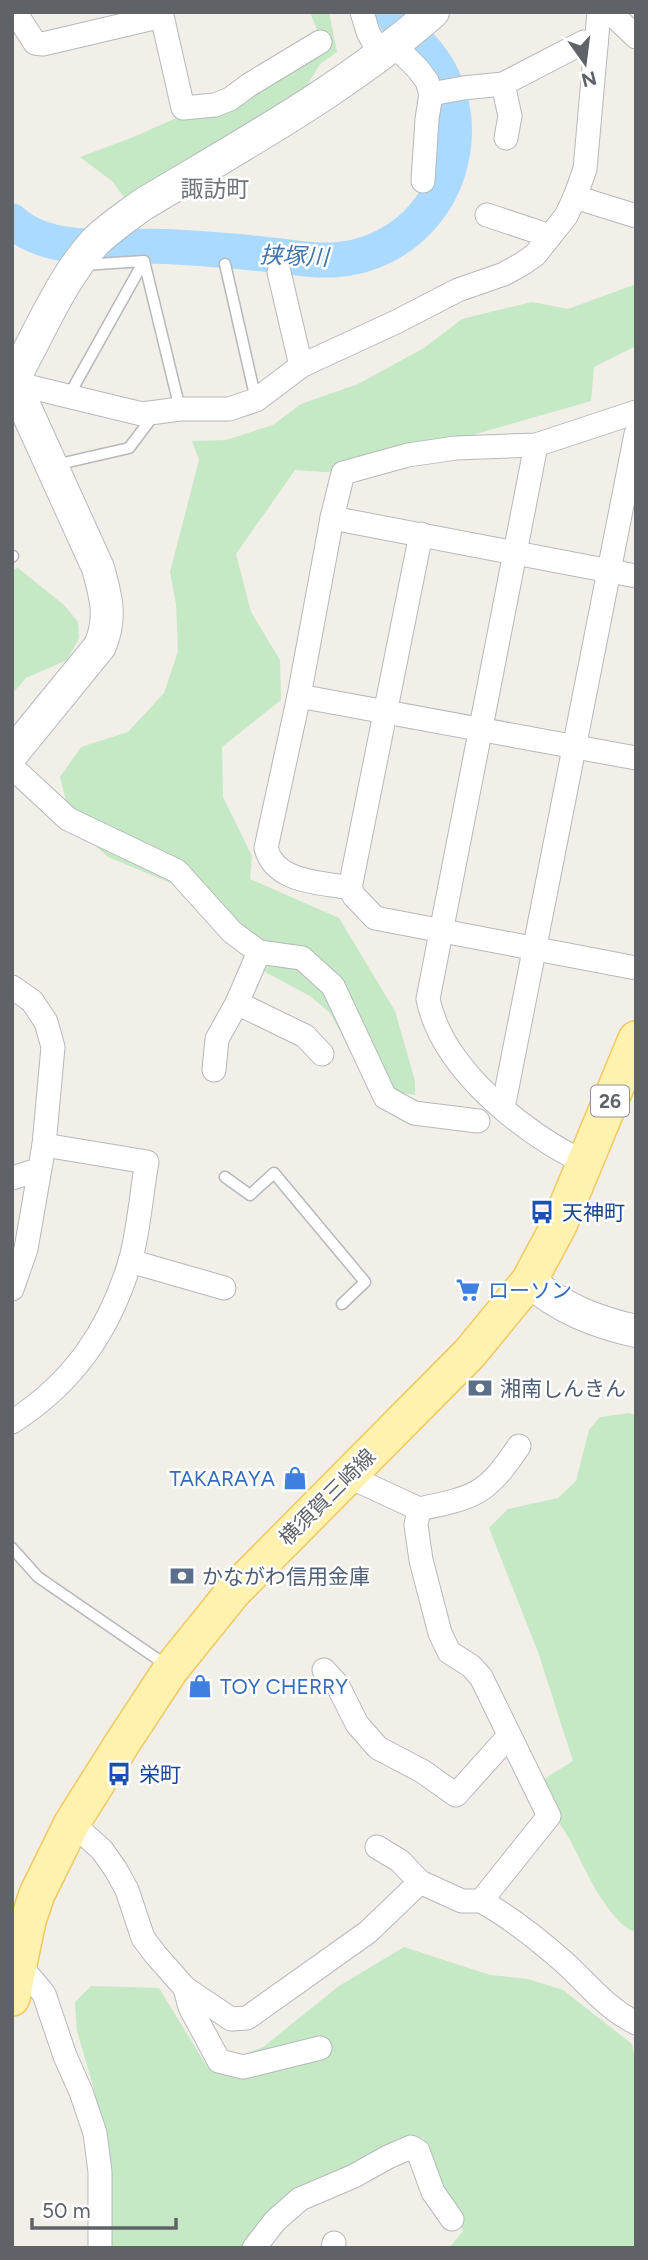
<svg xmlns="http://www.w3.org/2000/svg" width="648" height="2260" font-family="Figtree,'Noto Sans JP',sans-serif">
<rect width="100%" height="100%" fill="#f1efe8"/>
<g fill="#c5e8c5">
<polygon points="310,12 329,12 337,52 320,64 299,99 129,204 112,181 80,157 131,138 181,116 226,114 251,86 322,43"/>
<polygon points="636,284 636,346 594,367 591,401 476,434 369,475 295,470 236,554 251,612 280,660 281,700 222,747 223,797 252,856 250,879 339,918 395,1011 415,1081 415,1095 371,1088 330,1013 310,996 267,973 235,947 178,886 108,857 72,825 60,777 81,747 128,732 164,693 178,651 176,604 170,572 199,460 192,441 226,440 273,425 301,404 358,384 424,348 462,319 532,302 568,309"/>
<polygon points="18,568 64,605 78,622 79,638 67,660 26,678 12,694 12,570"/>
<path d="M 630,1413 L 636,1416 L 636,1932 C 609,1925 583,1864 570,1840 C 559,1821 545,1804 533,1786 L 573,1761 L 538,1652 L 489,1528 L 508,1509 L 558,1498 L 576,1481 L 589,1430 L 600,1417 Z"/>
<polygon points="404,1947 490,1975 528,1979 563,1990 632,2044 636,2064 636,2248 449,2248 463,2231 423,2138 334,2172 259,2222 252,2248 107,2248 94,2089 77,2031 75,2002 91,1986 159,1988 208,2068 263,2047 339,1986"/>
</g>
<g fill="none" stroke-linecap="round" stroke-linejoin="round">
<path stroke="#aadaff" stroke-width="35" d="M 12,221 C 52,258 126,243 176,247 C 208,249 239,251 271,255 C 292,257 313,261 334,260 C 408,255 460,192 454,119 C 451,89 440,65 419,44 C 408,34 397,25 392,12"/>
<g stroke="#b5b8bc" stroke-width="13">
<g id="lane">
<polyline points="144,261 180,409"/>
<polyline points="225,264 256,400"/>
<polyline points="68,397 144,261 83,265"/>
<polyline points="55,465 129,448 154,415"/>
<polyline points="12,557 13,556"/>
<polyline points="225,1177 250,1195 274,1173 365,1282 342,1304"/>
<polyline points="12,1548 38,1577 169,1667"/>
</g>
</g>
<g stroke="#b5b8bc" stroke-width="25">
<g id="street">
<polyline points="15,12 35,43 43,44 162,16 183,108 215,105 230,99 249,85 320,42"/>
<polyline points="362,12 368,32 381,56"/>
<polyline points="610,12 636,37"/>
<polyline points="394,45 418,69 427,81 431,94 427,119 423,181"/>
<polyline points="503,84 510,116 506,138"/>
<polyline points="431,94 463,88 503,84 584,42 596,44"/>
<polyline points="575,197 636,216"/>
<polyline points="487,215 550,236"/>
<polyline points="279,272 301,366"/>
<polyline points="18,384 142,414 180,409 229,409 256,400 301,366 318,358 396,322 458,290 504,274 522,264 535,255 566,216 575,197 585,169 599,12"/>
<path d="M 536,445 L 428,999 C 442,1069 525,1135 586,1163"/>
<polyline points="332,518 636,576"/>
<polyline points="421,534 350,888 354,896 375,918 636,968"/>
<polyline points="299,696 636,758"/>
<polyline points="12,767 68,819 177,871 232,932 259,952 302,958 333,986 385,1097 414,1113 478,1121"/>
<path d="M 350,888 C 320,882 275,883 266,848 L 299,696 L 332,518 L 343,473 L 408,455 L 456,448 L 536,445 L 636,412"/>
<polyline points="259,952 237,1003 305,1036 322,1054"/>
<polyline points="12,987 32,1001 46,1022 53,1047 44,1145 26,1249 12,1289"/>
<polyline points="214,1070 217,1039 237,1003"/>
<polyline points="503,1108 636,434"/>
<polyline points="12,1178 38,1170"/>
<polyline points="130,1261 224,1288"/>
<path d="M 12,1422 C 73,1383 109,1331 130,1262 C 139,1231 141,1194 147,1162 L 44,1145"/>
<polyline points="348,1476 419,1509 416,1525 421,1560 440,1633 449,1652 471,1666 481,1677 549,1816 481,1901 462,1901 420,1882"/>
<path d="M 419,1509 C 476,1497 486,1495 519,1446"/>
<polyline points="324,1670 337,1684 357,1724 378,1748 422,1771 456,1795 508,1737"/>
<polyline points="72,1823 102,1850 116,1870 127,1890 143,1938 155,1954 185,1988 231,2019 247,2018 368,1932 420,1882 400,1861 377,1847"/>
<path d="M 481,1901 C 512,1918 539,1940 565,1963 C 589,1985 606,2008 636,2023"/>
<polyline points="19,1964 44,1994 65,2056 81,2092 95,2133 100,2172 100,2248"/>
<polyline points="185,1988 190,2007 219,2061 243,2067 320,2048"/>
<polyline points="254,2248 275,2221 300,2199 354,2176 388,2157 411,2147 418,2151 433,2192 452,2219"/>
<polyline points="333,2248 334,2243"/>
</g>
</g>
<g stroke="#b6babf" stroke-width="34">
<g id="secondary">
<path d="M 12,754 L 100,646 C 112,617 106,597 98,568 L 24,405 L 17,377 L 20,367 C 43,325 63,277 95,242 C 109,228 126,217 142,205 C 242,145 345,89 433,12"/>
<path d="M 529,1281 C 561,1308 595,1322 636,1331"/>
</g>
</g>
<g stroke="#f2c960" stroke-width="38">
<polyline id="primary" points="12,1998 28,1921 37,1894 72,1823 123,1742 171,1669 233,1592 470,1353 529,1281 559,1225 636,1039"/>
</g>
<use href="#lane" stroke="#fff" stroke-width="10"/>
<use href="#street" stroke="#fff" stroke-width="23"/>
<use href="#secondary" stroke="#fff" stroke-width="32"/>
<use href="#primary" stroke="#fff2af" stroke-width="35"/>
</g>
<defs>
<g id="bus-bare" transform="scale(1.89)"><path d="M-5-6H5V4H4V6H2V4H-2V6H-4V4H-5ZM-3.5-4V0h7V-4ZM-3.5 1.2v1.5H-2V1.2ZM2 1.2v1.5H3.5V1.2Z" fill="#1a4fb4" stroke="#fff" stroke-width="2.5" paint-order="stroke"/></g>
<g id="supermarket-bare" transform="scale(1.89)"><path d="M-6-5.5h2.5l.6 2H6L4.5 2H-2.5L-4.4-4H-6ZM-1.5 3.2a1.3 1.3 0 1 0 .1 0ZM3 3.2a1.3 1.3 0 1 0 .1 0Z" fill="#3f7fe0" stroke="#fff" stroke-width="2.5" paint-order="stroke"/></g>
<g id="bank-bare" transform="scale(1.89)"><path d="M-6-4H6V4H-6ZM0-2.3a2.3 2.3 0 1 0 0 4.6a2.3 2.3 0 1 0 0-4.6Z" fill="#5c6f8a" stroke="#fff" stroke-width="2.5" paint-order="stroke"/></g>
<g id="shop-bare" transform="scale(1.89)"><path d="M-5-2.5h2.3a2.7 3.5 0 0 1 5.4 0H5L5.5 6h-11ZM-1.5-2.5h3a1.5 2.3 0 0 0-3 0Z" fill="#3f7fe0" stroke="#fff" stroke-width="2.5" paint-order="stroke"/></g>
</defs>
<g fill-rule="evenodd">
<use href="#bus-bare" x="542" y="1212"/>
<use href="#supermarket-bare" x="468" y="1290"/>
<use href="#bank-bare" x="480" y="1388"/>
<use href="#shop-bare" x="295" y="1478"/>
<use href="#bank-bare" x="182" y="1576"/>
<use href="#shop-bare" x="200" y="1686"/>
<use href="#bus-bare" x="119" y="1774"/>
</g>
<g text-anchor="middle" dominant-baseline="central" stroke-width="5" stroke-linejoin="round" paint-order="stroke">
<rect fill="#fff" stroke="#8f9295" stroke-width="2" x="591" y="1085.5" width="38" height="31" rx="5"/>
<g font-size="19" font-weight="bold" fill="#5f6368">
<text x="610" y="1101">26</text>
</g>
<g font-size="21" fill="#164399" stroke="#fff" text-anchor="start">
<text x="562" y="1212">天神町</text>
<text x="139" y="1774">栄町</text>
</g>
<g font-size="21" fill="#366cbe" stroke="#fff" text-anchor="start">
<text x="488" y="1290">ローソン</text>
<text x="275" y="1478" text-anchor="end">TAKARAYA</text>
<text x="220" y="1686">TOY CHERRY</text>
</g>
<g font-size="21" fill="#4e5e75" stroke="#fff" text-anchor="start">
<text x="500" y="1388">湘南しんきん</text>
<text x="202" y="1576">かながわ信用金庫</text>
</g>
<g font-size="21" fill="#5f6368" stroke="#fff">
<text transform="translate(327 1497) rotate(-45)">横須賀三崎線</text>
</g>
<g font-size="23" fill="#70757a" stroke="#fff">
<text x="215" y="189">諏訪町</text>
</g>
<g font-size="23" font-style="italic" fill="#4174aa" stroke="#fff">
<text transform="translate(294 256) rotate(2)">挟塚川</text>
</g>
</g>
<rect width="648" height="2260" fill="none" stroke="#5f6368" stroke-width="28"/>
<g transform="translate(585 63) rotate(166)" stroke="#ffffff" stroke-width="5" paint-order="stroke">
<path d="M0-5L12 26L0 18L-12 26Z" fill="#5f6368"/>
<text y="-10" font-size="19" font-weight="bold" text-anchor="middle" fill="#5f6368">N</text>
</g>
<path d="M32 2218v10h144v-10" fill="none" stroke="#5f6368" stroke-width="3.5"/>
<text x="42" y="2218" font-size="21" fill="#5f6368" stroke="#ffffff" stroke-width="5" paint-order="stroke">50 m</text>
</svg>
